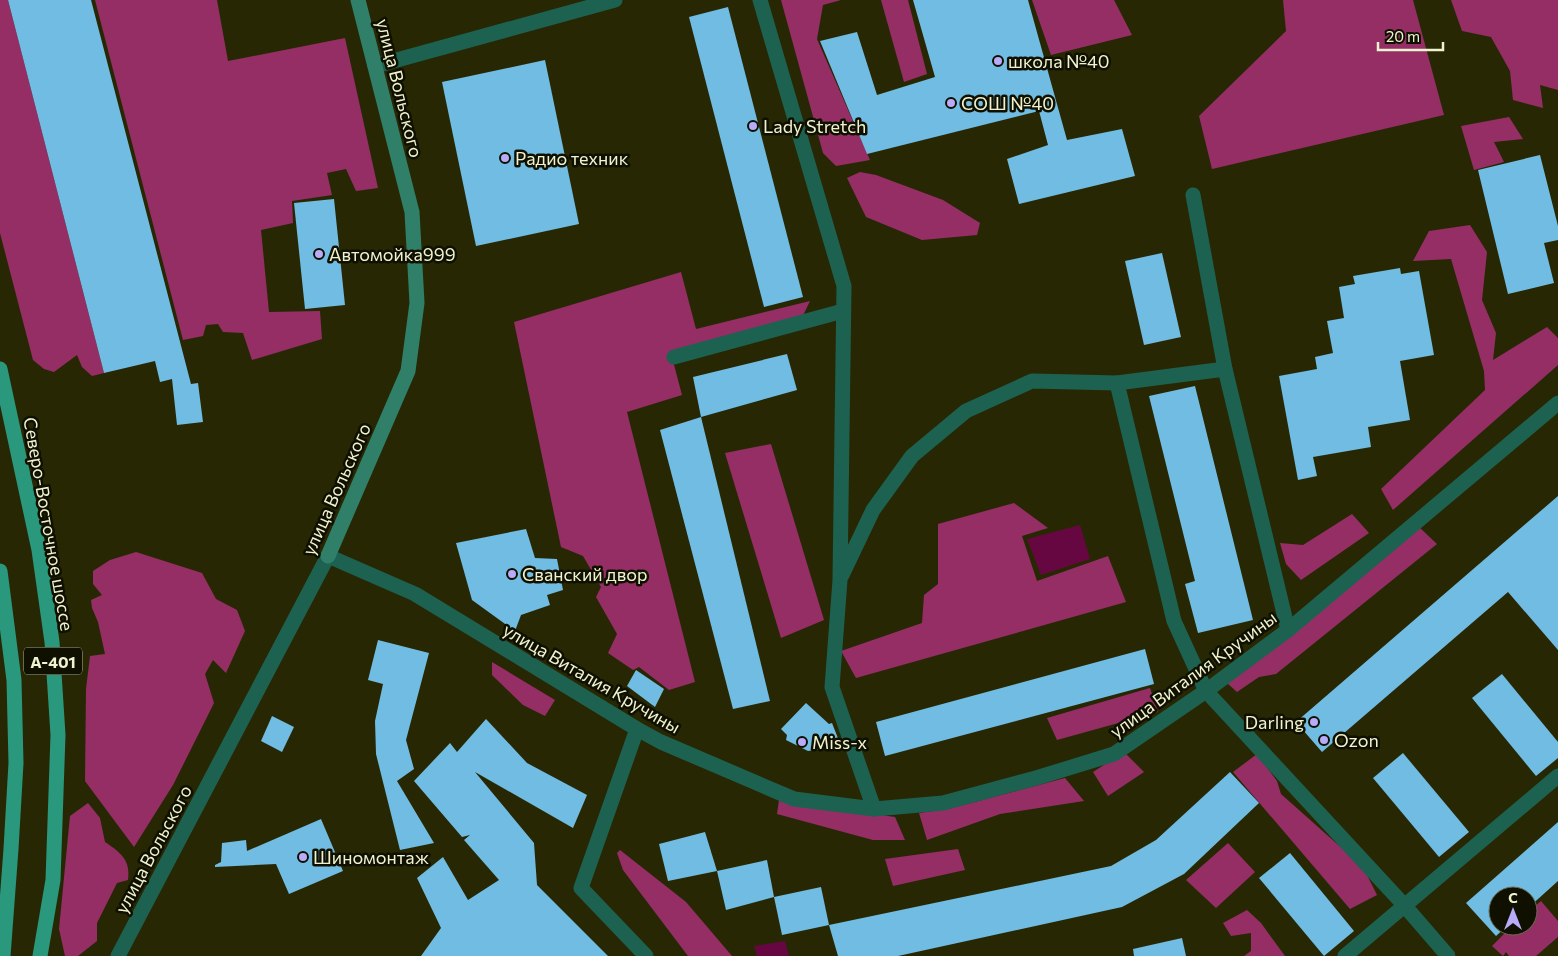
<svg xmlns="http://www.w3.org/2000/svg" width="1558" height="956" font-family="Commissioner,sans-serif">
<rect width="100%" height="100%" fill="#272803"/>
<g fill="#670741">
<polygon points="1080,525 1090,559 1041,575 1027,539"/>
<polygon points="785,941 789,956 757,956 754,946"/>
</g>
<g fill="#952e65">
<polygon points="0,0 8,0 104,373 92,376 82,367 77,355 54,372 44,369 33,360 0,233"/>
<polygon points="95,0 217,0 228,61 345,38 378,188 356,191 346,169 327,173 332,195 292,201 293,223 261,230 269,312 320,311 322,339 252,360 243,333 223,332 218,324 206,325 203,336 183,340"/>
<polygon points="781,0 841,0 823,5 817,39 870,160 836,166 823,153"/>
<polygon points="881,0 908,0 927,74 904,82"/>
<polygon points="1032,0 1114,0 1132,35 1051,55"/>
<polygon points="1283,0 1413,0 1444,115 1212,169 1199,116 1286,31"/>
<polygon points="1451,0 1558,0 1558,90 1540,85 1543,108 1513,100 1510,71 1491,37 1462,31"/>
<polygon points="1509,117 1523,139 1494,142 1504,162 1474,170 1461,126"/>
<polygon points="860,172 876,175 943,200 980,223 977,235 922,240 866,217 847,178"/>
<polygon points="1470,225 1487,252 1482,300 1496,333 1493,360 1547,327 1558,338 1558,365 1393,510 1381,489 1485,390 1484,371 1451,259 1413,261 1429,231"/>
<polygon points="681,272 696,329 810,301 797,328 673,361 682,395 627,412 695,682 669,690 639,667 633,670 608,653 617,634 596,597 601,587 583,556 561,547 514,322"/>
<polygon points="771,444 824,620 781,638 725,453"/>
<polygon points="1014,503 1048,528 1022,536 1037,581 1108,556 1126,602 856,678 841,651 922,623 924,595 938,584 938,524"/>
<polygon points="1352,514 1369,533 1301,580 1286,564 1280,543 1303,545"/>
<polygon points="1418,526 1437,544 1276,674 1259,677 1237,692 1227,683"/>
<polygon points="136,552 202,573 216,599 237,610 245,631 226,673 213,660 205,674 214,703 173,785 134,847 85,781 86,689 90,656 105,654 98,622 92,608 91,600 102,595 93,584 93,571 110,560"/>
<polygon points="492,662 555,700 545,716 523,705 492,675"/>
<polygon points="1150,688 1158,712 1057,740 1047,718"/>
<polygon points="1124,752 1144,772 1108,796 1093,772"/>
<polygon points="1257,754 1277,781 1281,794 1363,867 1377,895 1350,909 1233,772"/>
<polygon points="1065,778 1084,801 1000,814 927,840 919,813 948,809"/>
<polygon points="779,800 895,817 905,840 873,840 777,814"/>
<path d="M 88,803 L 100,818 L 105,842 C 120,852 131,860 128,880 L 117,883 L 97,923 L 97,941 L 78,956 L 65,956 L 59,929 L 70,816 Z"/>
<polygon points="1228,843 1255,872 1216,908 1186,880"/>
<polygon points="958,849 965,870 893,886 885,859"/>
<polygon points="620,850 686,902 732,956 688,956 623,870 617,853"/>
<polygon points="1541,901 1558,921 1558,937 1536,956 1509,956 1506,952 1503,956 1492,946 1512,926 1528,926 1528,912"/>
<polygon points="1247,910 1261,923 1285,956 1244,956 1251,951 1251,933 1231,936 1223,923"/>
</g>
<g fill="#71bce2">
<polygon points="8,0 91,0 191,384 198,383 203,422 177,425 172,379 160,382 155,361 104,373"/>
<polygon points="913,0 1028,0 1067,140 1122,129 1135,176 1019,204 1007,159 1048,145 1039,111 867,154 820,41 857,32 877,95 935,77"/>
<polygon points="728,7 803,297 764,307 689,17"/>
<polygon points="545,60 579,224 476,246 442,82"/>
<polygon points="1540,155 1558,226 1558,240 1544,243 1554,283 1508,294 1478,170"/>
<polygon points="334,199 345,305 305,309 294,203"/>
<polygon points="1162,253 1181,337 1144,345 1125,261"/>
<polygon points="1400,268 1401,274 1419,271 1434,355 1400,361 1410,420 1368,427 1371,447 1313,457 1317,476 1298,480 1279,376 1317,369 1315,357 1333,353 1327,321 1344,318 1339,287 1355,284 1353,276"/>
<polygon points="787,354 797,390 701,417 693,377"/>
<polygon points="1195,386 1253,620 1198,633 1185,584 1195,581 1149,396"/>
<polygon points="701,417 770,701 733,709 660,430"/>
<polygon points="1558,496 1558,650 1508,592 1322,752 1296,722"/>
<polygon points="526,529 535,558 557,559 563,590 547,595 550,605 521,615 515,631 472,600 456,543"/>
<polygon points="378,640 429,653 406,740 414,769 397,781 434,843 400,850 376,754 375,721 383,684 368,680"/>
<polygon points="1145,649 1154,684 885,756 876,722"/>
<polygon points="636,670 664,689 655,707 627,686"/>
<polygon points="1502,674 1558,742 1558,758 1536,776 1472,698"/>
<polygon points="806,703 829,724 832,723 841,746 808,751 786,740 787,735 781,729"/>
<polygon points="272,716 294,727 282,752 261,741"/>
<polygon points="486,719 527,763 587,795 573,828 475,772 534,843 537,885 608,956 421,956 441,928 417,878 443,857 468,900 499,880 464,840 470,835 462,837 414,781 450,743 457,752"/>
<polygon points="1403,753 1469,832 1439,857 1373,778"/>
<polygon points="1230,772 1259,803 1184,874 1122,907 898,956 838,956 829,925 1111,866 1156,840"/>
<polygon points="321,819 343,871 289,894 276,864 215,867 215,865 221,862 222,843 246,840 247,851"/>
<polygon points="1558,822 1558,881 1528,908 1528,896 1498,896 1498,926 1507,926 1496,936 1466,903"/>
<polygon points="705,832 717,871 668,881 659,844"/>
<polygon points="1290,853 1354,931 1324,956 1259,878"/>
<polygon points="767,860 774,897 726,910 717,871"/>
<polygon points="821,887 829,925 782,935 774,897"/>
<polygon points="1182,938 1186,956 1134,956 1133,949"/>
</g>
<g fill="none" stroke-linecap="round" stroke-linejoin="round">
<g stroke="#1d6250" stroke-width="15">
<polyline points="760,0 844,286 840,580 832,687 874,809"/>
<polyline points="375,66 615,0"/>
<polyline points="1193,195 1225,369 1288,630"/>
<polyline points="674,357 843,311"/>
<polyline points="1117,383 1174,621 1206,691 1404,905 1448,956"/>
<polyline points="842,575 873,510 912,456 966,411 1032,381 1117,383 1225,369"/>
<polyline points="637,729 581,888 646,956"/>
<polyline points="118,956 328,556 415,594 637,729 661,742 794,799 874,809 943,803 1036,778 1114,754 1206,691 1288,630 1558,403"/>
<polyline points="1345,956 1558,776"/>
</g>
<polyline stroke="#307f69" stroke-width="15" points="328,556 408,371 417,303 412,212 358,0"/>
<g stroke="#2a987c" stroke-width="15">
<polyline points="0,369 39,550 52,642 58,735 53,880 40,956"/>
<polyline points="0,571 14,680 16,763 11,849 3,956"/>
</g>
</g>
<g fill="#b8abf7" stroke="#101000" stroke-width="2">
<circle cx="998" cy="61" r="5"/>
<circle cx="951" cy="103" r="5"/>
<circle cx="753" cy="126" r="5"/>
<circle cx="505" cy="158" r="5"/>
<circle cx="319" cy="254" r="5"/>
<circle cx="512" cy="574" r="5"/>
<circle cx="1314" cy="722" r="5"/>
<circle cx="1324" cy="740" r="5"/>
<circle cx="802" cy="742" r="5"/>
<circle cx="303" cy="857" r="5"/>
</g>
<g text-anchor="middle" dominant-baseline="central" stroke-width="5" stroke-linejoin="round" paint-order="stroke">
<rect fill="#101000" stroke="#adaf92" stroke-width="1" x="24" y="647.5" width="58" height="27" rx="4"/>
<g font-size="16" font-weight="bold" fill="#f0f3d0">
<text x="53" y="661">А-401</text>
</g>
<g font-size="18" fill="#f0f3d0" stroke="#101000" text-anchor="start">
<text x="1008" y="61">школа №40</text>
<text x="961" y="103">СОШ №40</text>
<text x="763" y="126">Lady Stretch</text>
<text x="515" y="158">Радио техник</text>
<text x="329" y="254">Автомойка999</text>
<text x="522" y="574">Сванский двор</text>
<text x="1304" y="722" text-anchor="end">Darling</text>
<text x="1334" y="740">Ozon</text>
<text x="812" y="742">Miss-x</text>
<text x="313" y="857">Шиномонтаж</text>
</g>
<g font-size="18" fill="#f0f3d0" stroke="#101000">
<text transform="translate(400 88) rotate(76)">улица Вольского</text>
<text transform="translate(336 489) rotate(-66)">улица Вольского</text>
<text transform="translate(49 524) rotate(80)">Северо-Восточное шоссе</text>
<text transform="translate(1193 674) rotate(-36)">улица Виталия Кручины</text>
<text transform="translate(592 678) rotate(30)">улица Виталия Кручины</text>
<text transform="translate(153 849) rotate(-62)">улица Вольского</text>
</g>
</g>
<g transform="translate(1513 911)"><circle r="24" fill="#101000" stroke="#6a6b53"/>
<path d="M0-4L9 19L0 12L-9 19Z" fill="#b8abf7"/>
<text y="-8" font-size="14" font-weight="bold" text-anchor="middle" fill="#f0f3d0">С</text>
</g>
<path d="M1378 42v8h65v-8" fill="none" stroke="#f0f3d0" stroke-width="2.5"/>
<text x="1386" y="42" font-size="15" fill="#f0f3d0" stroke="#101000" stroke-width="4" paint-order="stroke">20 m</text>
</svg>
